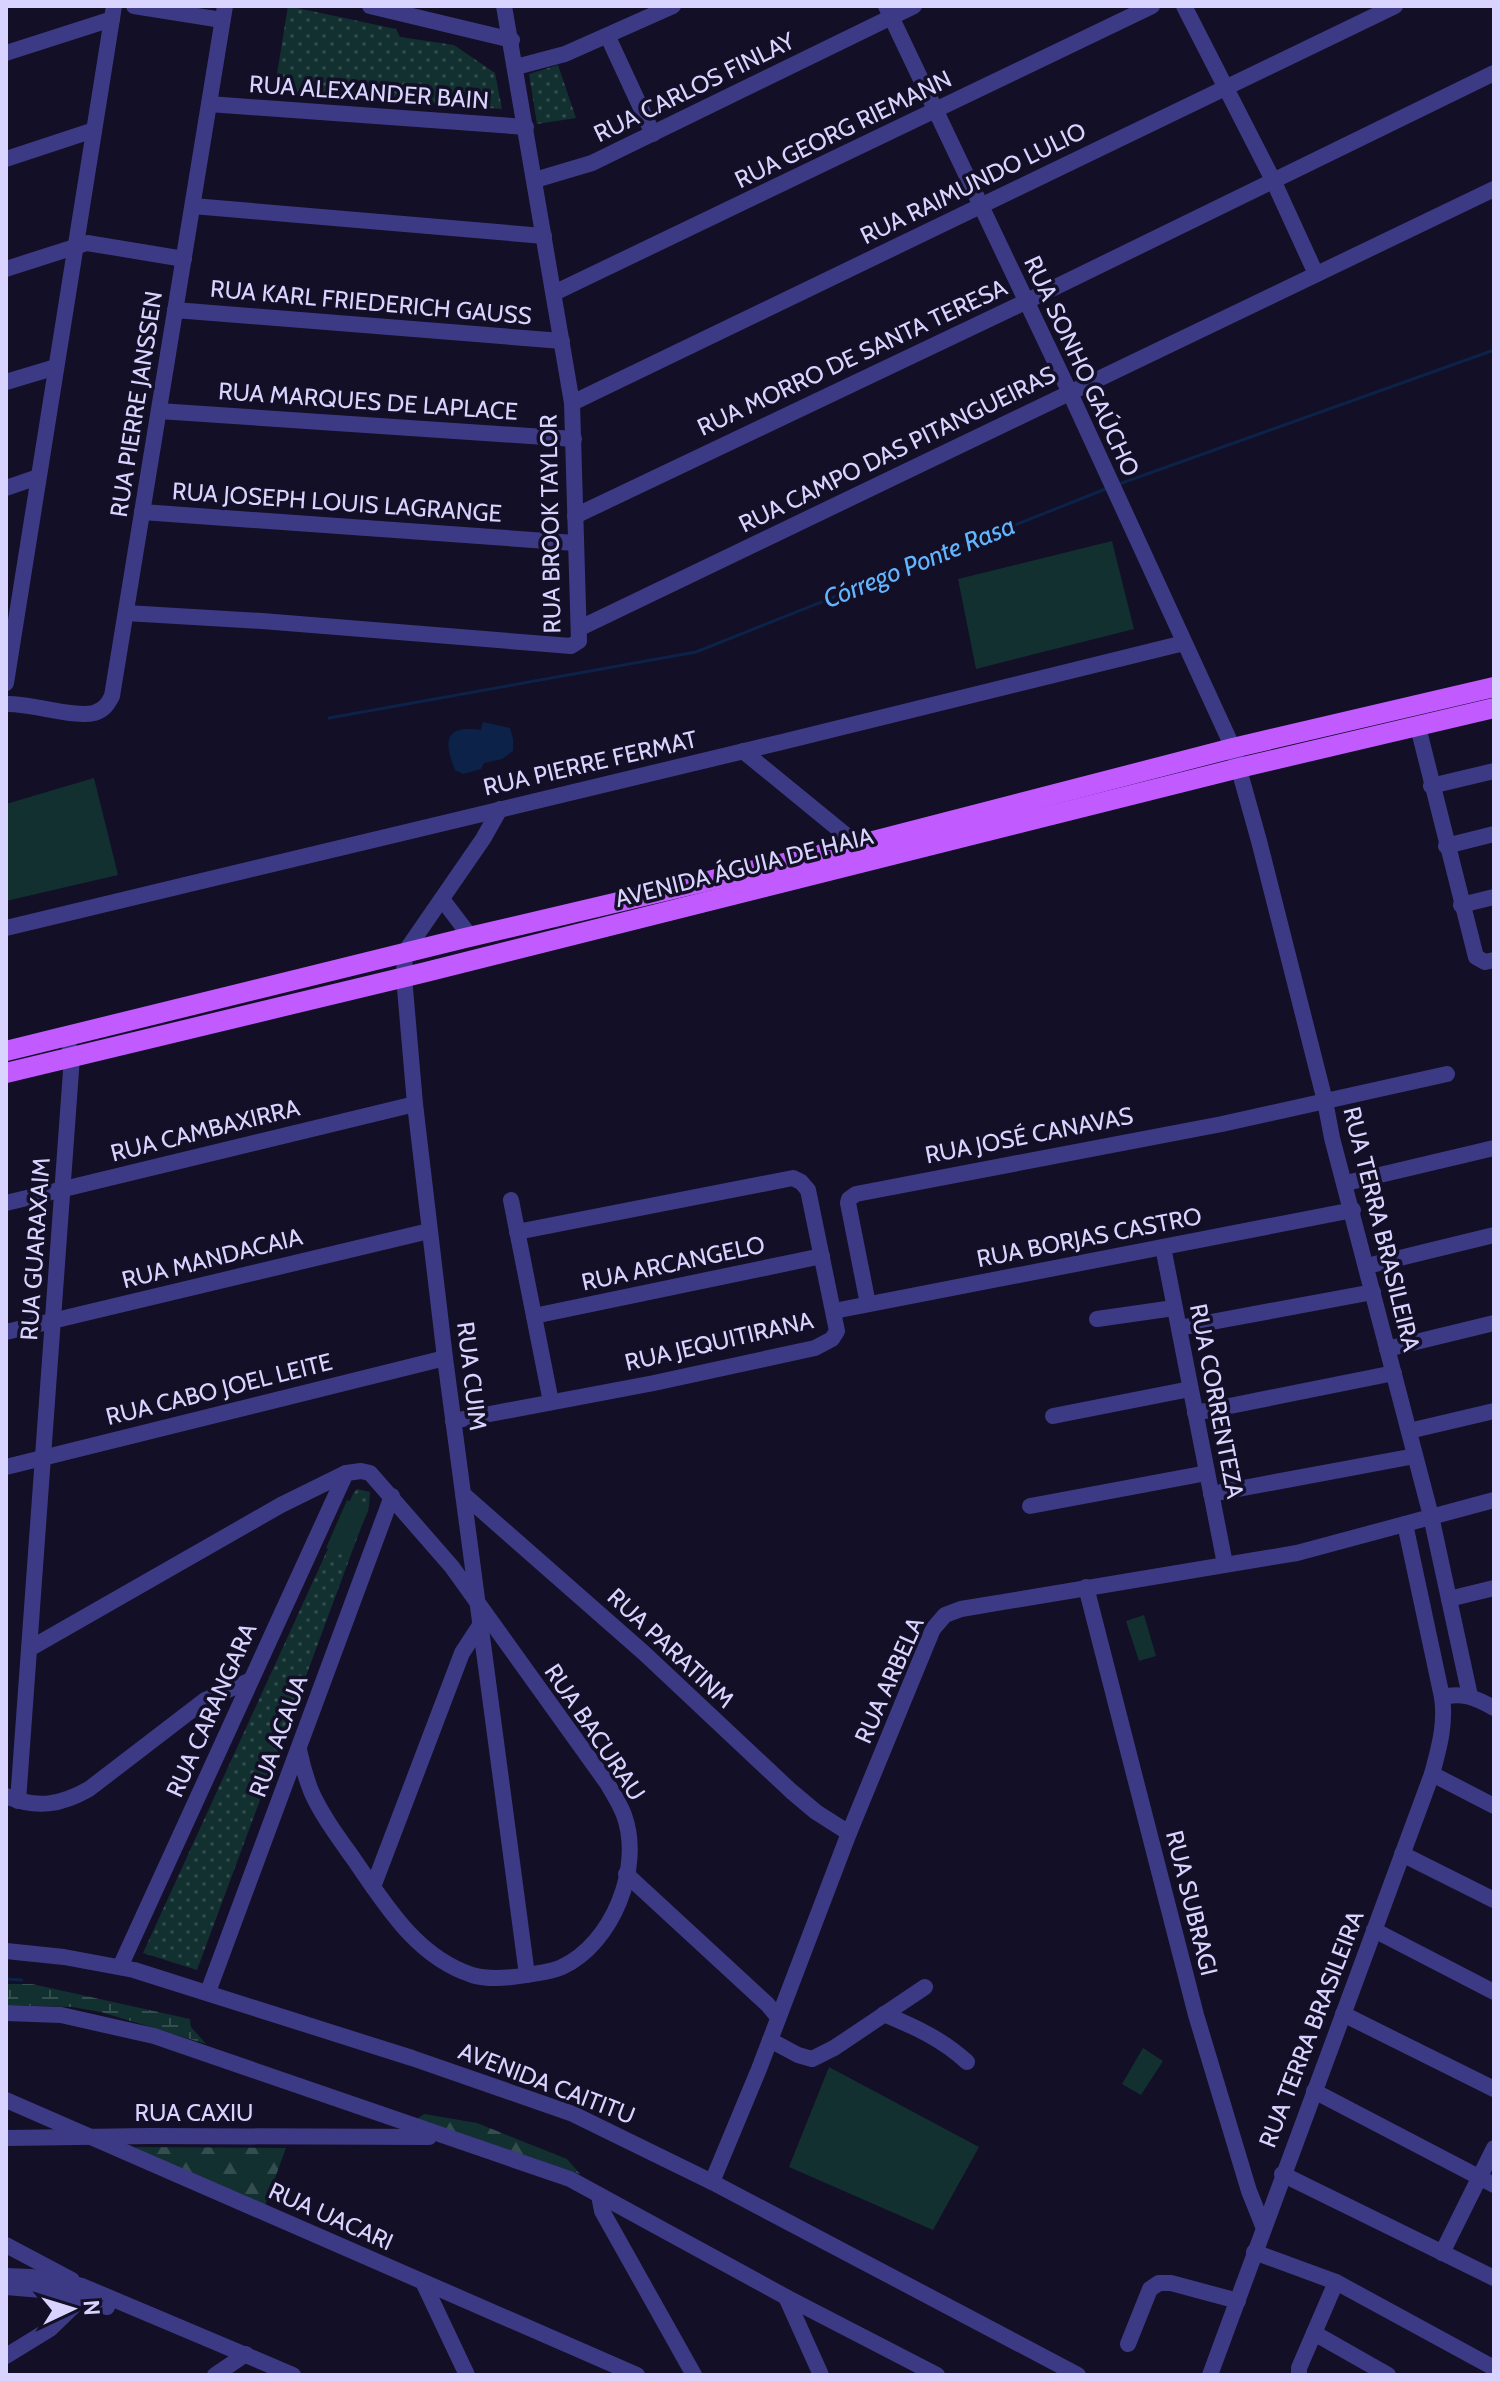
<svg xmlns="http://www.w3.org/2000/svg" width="1500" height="2381" font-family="Cabin,sans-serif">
<defs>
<pattern id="grass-dots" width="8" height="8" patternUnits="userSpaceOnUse" patternTransform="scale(2)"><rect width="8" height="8" fill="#12302f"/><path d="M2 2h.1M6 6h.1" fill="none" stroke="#344d4e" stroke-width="1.8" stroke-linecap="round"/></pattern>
<pattern id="forest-firs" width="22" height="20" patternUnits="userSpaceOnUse" patternTransform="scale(2)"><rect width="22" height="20" fill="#12302f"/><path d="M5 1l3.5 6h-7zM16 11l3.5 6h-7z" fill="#344d4e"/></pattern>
<pattern id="wetland-marsh" width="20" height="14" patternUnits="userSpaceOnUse" patternTransform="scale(2)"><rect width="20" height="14" fill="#12302f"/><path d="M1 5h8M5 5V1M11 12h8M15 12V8" fill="none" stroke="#344d4e"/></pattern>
</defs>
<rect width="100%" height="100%" fill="#130f26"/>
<g fill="url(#grass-dots)">
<polygon points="288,6 396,29 400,37 454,45 495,73 502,109 274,92"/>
<polygon points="558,65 576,118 537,124 529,74"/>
<polygon points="357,1489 370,1492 369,1506 197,1970 143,1953 353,1494"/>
</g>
<g fill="url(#forest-firs)">
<polygon points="424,2114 477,2123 567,2159 580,2174 417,2119"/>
<polygon points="134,2147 286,2148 264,2208"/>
</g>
<polygon fill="url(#wetland-marsh)" points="6,1984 32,1984 190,2019 191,2027 206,2044 101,2012 72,2007 6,2005"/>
<g fill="#12302f">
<polygon points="1112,541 1134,629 976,669 958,579"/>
<polygon points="94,778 118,875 6,901 6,804"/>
<polygon points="347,1500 369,1509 348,1557 326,1548"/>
<polygon points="1144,1615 1156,1656 1139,1661 1126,1621"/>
<polygon points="1143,2048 1163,2061 1141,2095 1122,2084"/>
<polygon points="829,2067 979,2147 933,2230 789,2167"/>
</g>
<path fill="#0c2248" d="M 483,722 L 510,728 L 513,739 L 513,751 L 502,759 L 484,763 L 481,769 L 463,774 L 455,770 C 443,740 445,725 481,730 Z"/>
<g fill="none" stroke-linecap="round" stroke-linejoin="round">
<g stroke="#0c2248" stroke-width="3">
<polyline points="1119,484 1494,350"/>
<polyline points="329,718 696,652 1108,488"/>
<polyline points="6,1979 22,1980"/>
</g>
<g stroke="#3d3a85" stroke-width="16">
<polyline points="134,6 222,20"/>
<polyline points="370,6 512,40"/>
<polyline points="886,6 1070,393 1233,748 1259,841 1325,1101 1332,1138 1431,1516 1470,1696"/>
<polyline points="1184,6 1273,180 1316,274"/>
<polyline points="608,37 653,134"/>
<polyline points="6,53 112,19"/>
<polyline points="516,67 565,54 673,6"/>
<polyline points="209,104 526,127"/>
<polyline points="6,159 94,130"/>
<polyline points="535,180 592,163 914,6"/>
<polyline points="193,206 544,236"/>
<polyline points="6,269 87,243 184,259"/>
<polyline points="554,293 1152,6"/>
<polyline points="175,310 562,341"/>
<polyline points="6,382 56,367"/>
<polyline points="572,403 1395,6"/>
<polyline points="159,411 574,439"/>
<polyline points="6,488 38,477"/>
<polyline points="142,512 575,543"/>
<polyline points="575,516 1025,302 1494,73"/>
<polyline points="126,613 262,621 571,646 579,641 572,403 504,6"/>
<polyline points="580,628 1494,189"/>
<polyline points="6,683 114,6"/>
<path d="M 6,704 C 31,703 74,718 94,713 C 104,710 108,704 112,696 L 225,6"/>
<polyline points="1418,727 1476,957 1485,962 1494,960"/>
<polyline points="743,751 858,845"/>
<polyline points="1431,786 1494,771"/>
<polyline points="500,809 483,839 405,952 404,977 415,1104 445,1358 527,1975"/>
<polyline points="1446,846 1494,834"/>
<polyline points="442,899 470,936"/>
<polyline points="1461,905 1494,897"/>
<polyline points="6,928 782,742 1184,643"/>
<polyline points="1346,1183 1494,1148"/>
<polyline points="511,1200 551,1402"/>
<polyline points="6,1203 415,1104"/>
<polyline points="1163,1247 1225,1564"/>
<polyline points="1367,1266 1494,1235"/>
<polyline points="868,1304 848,1203 849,1199 856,1194 1222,1124 1447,1074"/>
<polyline points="834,1311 1353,1210"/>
<polyline points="534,1316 822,1256"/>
<polyline points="1097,1319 1174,1308"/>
<polyline points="1179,1328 1373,1292"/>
<polyline points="6,1332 429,1231"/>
<polyline points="1387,1349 1494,1323"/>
<polyline points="1195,1413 1394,1373"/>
<polyline points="1053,1416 1190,1389"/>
<polyline points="453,1421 654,1383 815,1348 832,1339 837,1331 808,1190 801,1182 793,1178 517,1232"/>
<polyline points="1409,1431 1494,1411"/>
<polyline points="6,1467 445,1358"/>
<polyline points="463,1494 644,1653 791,1791 816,1812 849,1833"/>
<polyline points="1211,1494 1415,1456"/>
<polyline points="1030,1506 1207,1473"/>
<polyline points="1086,1587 1196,2015 1249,2191 1263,2226"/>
<polyline points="1449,1599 1494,1588"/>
<path d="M 29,1649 L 281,1505 L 346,1473 L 361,1471 L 370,1473 L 452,1567 L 607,1783 C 613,1793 620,1804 624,1815 C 643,1867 613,1943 562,1967 C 551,1972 538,1973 527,1975 C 510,1978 489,1980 472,1975 C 416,1957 385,1904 353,1858 C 338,1837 321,1814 311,1791 C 306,1778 302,1764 299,1750"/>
<path d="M 1442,1697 C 1463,1692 1476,1698 1494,1708"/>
<polyline points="1432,1774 1494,1806"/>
<path d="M 6,1796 C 37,1809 61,1805 89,1789 L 205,1700 L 251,1680"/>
<polyline points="18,1801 72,1057 70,1049"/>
<polyline points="1402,1854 1494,1900"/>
<polyline points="626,1874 767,2004 778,2017"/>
<polyline points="373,1887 462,1653 479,1627"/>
<polyline points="1374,1930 1494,1992"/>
<polyline points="6,1951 64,1957 134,1970 412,2058 573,2114 712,2182 1078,2375"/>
<polyline points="120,1967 346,1473"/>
<polyline points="208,1992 392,1496"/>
<polyline points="6,2013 61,2015 154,2036 570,2179 786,2297 937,2375"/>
<path d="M 884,2014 C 915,2027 942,2039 967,2062"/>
<polyline points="1343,2014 1494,2089"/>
<polyline points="770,2040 798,2055 812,2059 834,2048 925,1987"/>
<polyline points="1314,2091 1494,2185"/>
<polyline points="6,2100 637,2375"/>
<polyline points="6,2138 151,2136 429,2137"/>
<polyline points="1282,2174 1494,2278"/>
<polyline points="712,2182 759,2069 849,1833 933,1629 945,1615 961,1609 1297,1553 1494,1500"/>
<polyline points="599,2195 602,2211 694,2375"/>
<polyline points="6,2245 72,2280"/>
<polyline points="1254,2252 1336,2282 1494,2368"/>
<polyline points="1442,2253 1494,2148"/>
<polyline points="6,2276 31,2277 82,2286 293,2375"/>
<polyline points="424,2284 467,2375"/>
<polyline points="6,2287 42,2290 107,2307"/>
<polyline points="786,2297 821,2375"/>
<polyline points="1314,2333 1388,2375"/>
<polyline points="1128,2344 1150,2289 1159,2283 1171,2283 1238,2301"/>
<polyline points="6,2356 50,2329 82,2298"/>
<polyline points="215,2375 246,2354"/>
<path d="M 1210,2375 L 1432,1774 C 1439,1748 1446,1724 1442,1697 L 1405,1524"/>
<polyline points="1299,2375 1299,2368 1336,2282"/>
</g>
<g stroke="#c25bff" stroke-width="20">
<polyline points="6,1051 465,938 823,854 1233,748 1494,687"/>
<polyline points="6,1073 426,972 1239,768 1494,708"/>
</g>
</g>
<g text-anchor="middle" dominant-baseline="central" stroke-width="7" stroke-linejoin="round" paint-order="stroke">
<g font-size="24" fill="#d9d4ff" stroke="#130f26">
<text transform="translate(694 87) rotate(-26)">RUA CARLOS FINLAY</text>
<text transform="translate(369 92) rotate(4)">RUA ALEXANDER BAIN</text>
<text transform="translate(843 129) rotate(-26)">RUA GEORG RIEMANN</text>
<text transform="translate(973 183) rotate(-26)">RUA RAIMUNDO LULIO</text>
<text transform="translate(371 302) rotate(5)">RUA KARL FRIEDERICH GAUSS</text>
<text transform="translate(852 357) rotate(-25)">RUA MORRO DE SANTA TERESA</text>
<text transform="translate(1082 366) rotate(65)">RUA SONHO GAÚCHO</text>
<text transform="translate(368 401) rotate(4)">RUA MARQUES DE LAPLACE</text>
<text transform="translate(136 404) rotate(-81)">RUA PIERRE JANSSEN</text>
<text transform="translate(897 449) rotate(-26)">RUA CAMPO DAS PITANGUEIRAS</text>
<text transform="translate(337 502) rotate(4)">RUA JOSEPH LOUIS LAGRANGE</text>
<text transform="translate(550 524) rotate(-91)">RUA BROOK TAYLOR</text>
<text transform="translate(590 763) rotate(-13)">RUA PIERRE FERMAT</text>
<text transform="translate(744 867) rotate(-14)">AVENIDA ÁGUIA DE HAIA</text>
<text transform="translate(205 1130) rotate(-14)">RUA CAMBAXIRRA</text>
<text transform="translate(1029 1135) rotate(-11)">RUA JOSÉ CANAVAS</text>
<text transform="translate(1382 1229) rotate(76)">RUA TERRA BRASILEIRA</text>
<text transform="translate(1089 1237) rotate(-11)">RUA BORJAS CASTRO</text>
<text transform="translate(35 1249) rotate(-86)">RUA GUARAXAIM</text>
<text transform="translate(212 1258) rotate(-14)">RUA MANDACAIA</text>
<text transform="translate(673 1263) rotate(-12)">RUA ARCANGELO</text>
<text transform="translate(719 1341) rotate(-13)">RUA JEQUITIRANA</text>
<text transform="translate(472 1376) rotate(83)">RUA CUIM</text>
<text transform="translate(219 1389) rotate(-14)">RUA CABO JOEL LEITE</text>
<text transform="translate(1217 1401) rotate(79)">RUA CORRENTEZA</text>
<text transform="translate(671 1648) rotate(43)">RUA PARATINM</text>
<text transform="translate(889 1680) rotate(-66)">RUA ARBELA</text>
<text transform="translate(211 1710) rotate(-66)">RUA CARANGARA</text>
<text transform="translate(595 1732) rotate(56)">RUA BACURAU</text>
<text transform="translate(278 1736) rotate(-70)">RUA ACAUA</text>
<text transform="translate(1192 1903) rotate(76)">RUA SUBRAGI</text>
<text transform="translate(1311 2029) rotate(-69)">RUA TERRA BRASILEIRA</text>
<text transform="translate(547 2083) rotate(21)">AVENIDA CAITITU</text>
<text x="194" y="2112">RUA CAXIU</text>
<text transform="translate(331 2216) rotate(24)">RUA UACARI</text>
</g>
<g font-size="26" font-style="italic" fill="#62b6ff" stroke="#130f26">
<text transform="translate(919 562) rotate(-22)">Córrego Ponte Rasa</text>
</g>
</g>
<rect width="1500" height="2381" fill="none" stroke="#d9d4ff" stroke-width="16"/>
<g transform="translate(72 2309) rotate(86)" stroke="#130f26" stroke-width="6" paint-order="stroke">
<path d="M0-6L14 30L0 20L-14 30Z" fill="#d9d4ff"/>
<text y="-12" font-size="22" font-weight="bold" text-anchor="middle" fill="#d9d4ff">N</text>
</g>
</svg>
